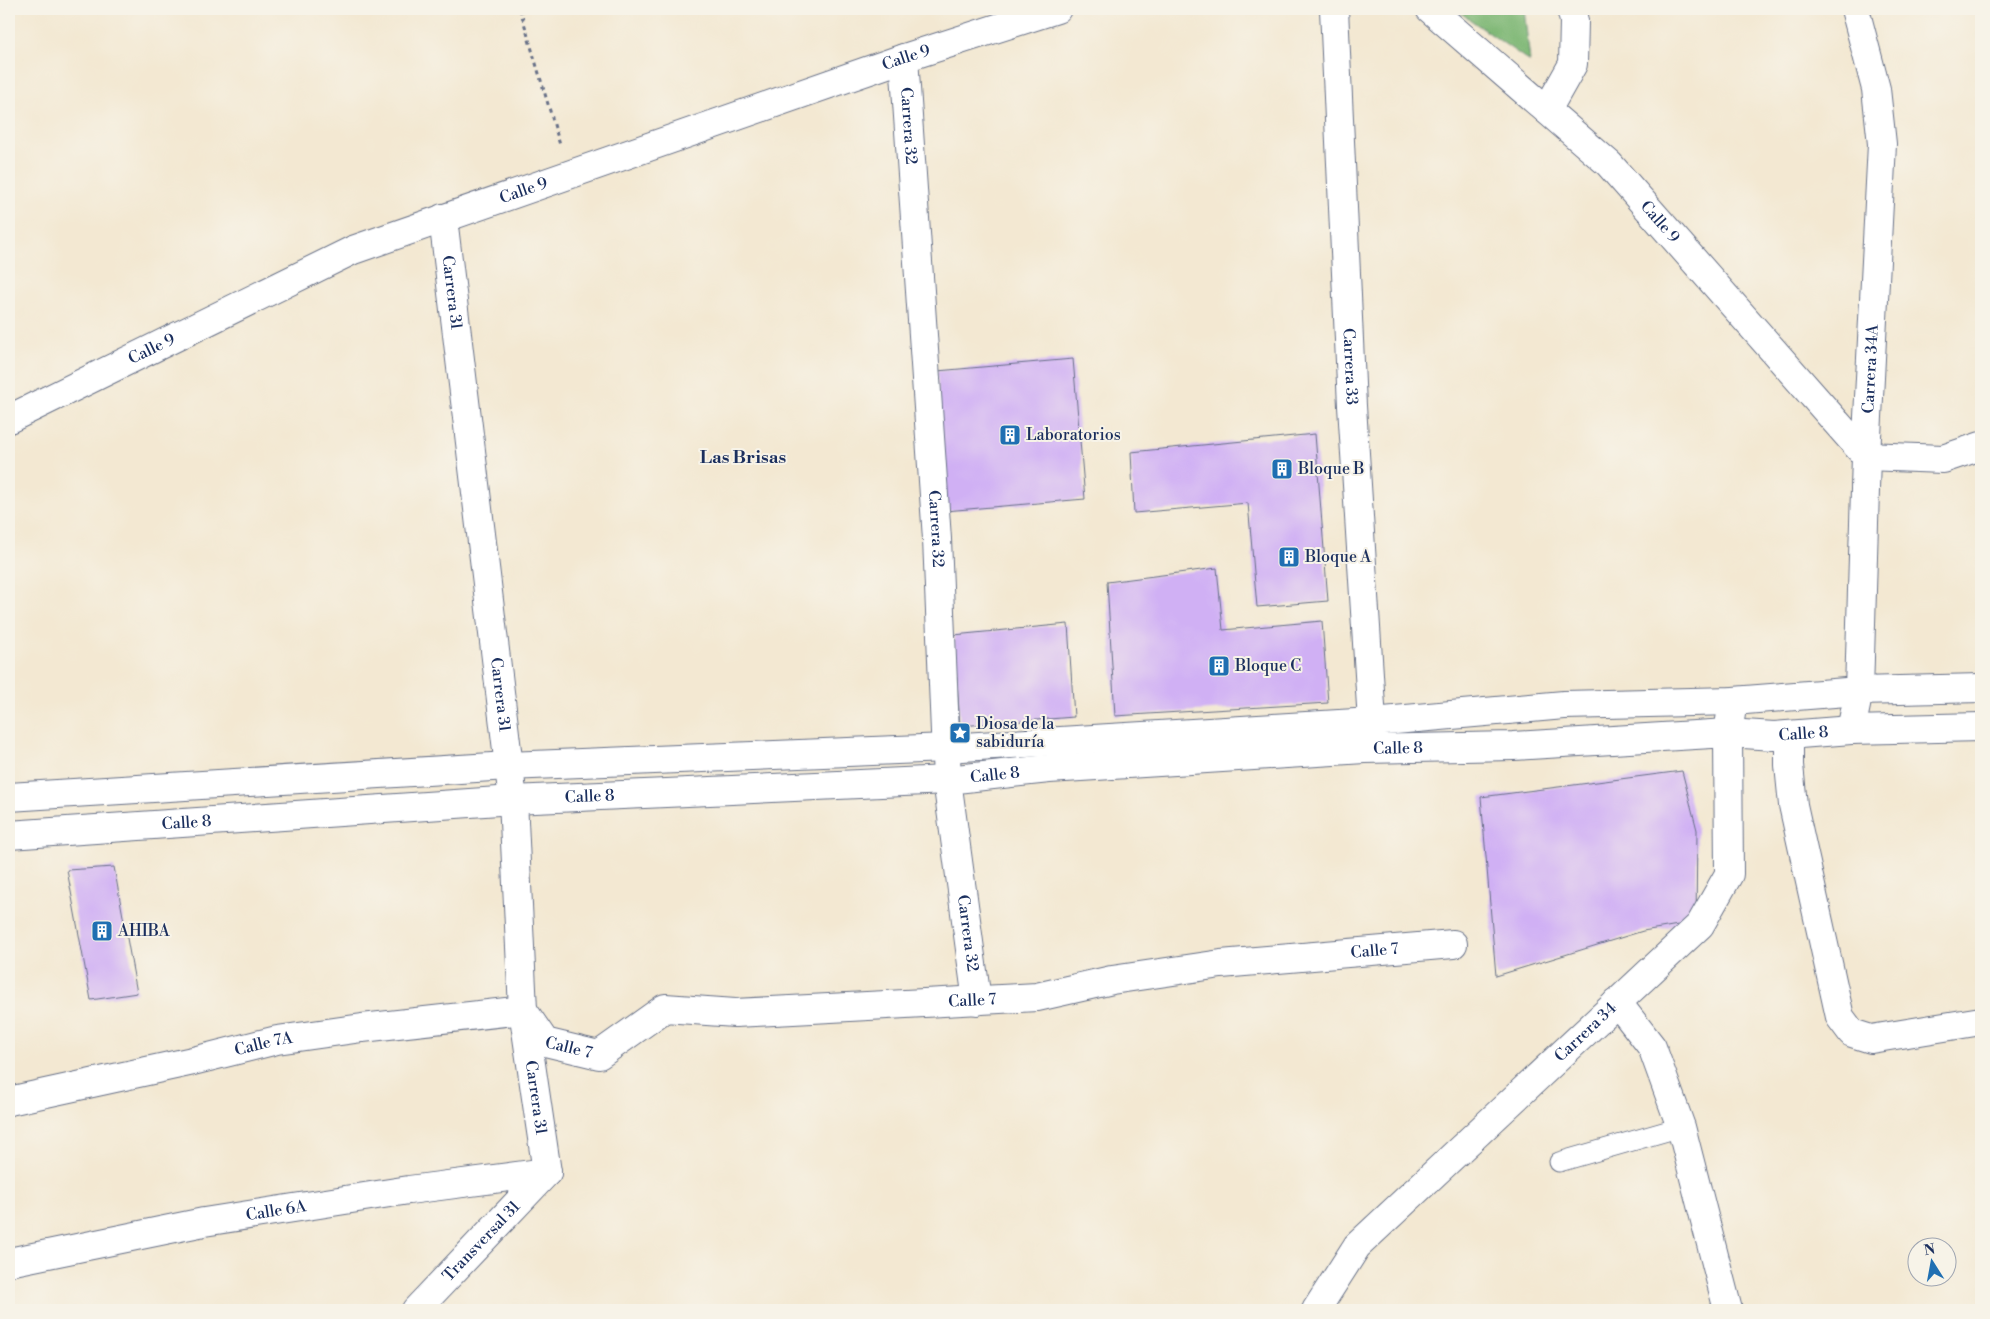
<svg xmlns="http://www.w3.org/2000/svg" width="1990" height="1319" font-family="'Libre Bodoni',serif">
<rect width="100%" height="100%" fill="#f7f3e8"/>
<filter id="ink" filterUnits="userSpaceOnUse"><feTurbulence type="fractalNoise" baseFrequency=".02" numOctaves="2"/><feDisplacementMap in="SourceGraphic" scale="10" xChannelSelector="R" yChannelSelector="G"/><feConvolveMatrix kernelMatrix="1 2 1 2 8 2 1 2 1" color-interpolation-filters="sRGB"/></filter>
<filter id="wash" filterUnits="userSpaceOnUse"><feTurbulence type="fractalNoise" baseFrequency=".0096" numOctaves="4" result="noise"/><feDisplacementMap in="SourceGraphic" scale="20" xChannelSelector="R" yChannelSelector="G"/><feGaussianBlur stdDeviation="1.12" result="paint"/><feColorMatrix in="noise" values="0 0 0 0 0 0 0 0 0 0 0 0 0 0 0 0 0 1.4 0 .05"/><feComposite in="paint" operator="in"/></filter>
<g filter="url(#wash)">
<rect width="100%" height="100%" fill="#f3e8d2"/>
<polygon fill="#7eb774" stroke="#4c7369" points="1455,9 1524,9 1530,61 1529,61"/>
<g id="blocks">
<g fill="#d0b0f4">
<polygon points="1073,359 1085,499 945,511 937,371"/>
<polygon points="1315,434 1328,601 1257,607 1248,503 1134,513 1131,452"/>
<polygon points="1217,568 1223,630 1322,621 1328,703 1115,716 1107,582"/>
<polygon points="1068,624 1074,717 960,726 954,635"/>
<polygon points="1682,771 1697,830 1696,922 1643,931 1496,976 1481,797"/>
<polygon points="114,867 137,993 91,1000 67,870"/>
</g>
</g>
</g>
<g filter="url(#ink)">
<use href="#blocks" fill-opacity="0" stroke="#677087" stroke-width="1"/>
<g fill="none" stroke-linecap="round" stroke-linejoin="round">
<g stroke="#677087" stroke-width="21">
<polyline id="service" points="1559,1162 1681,1127"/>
</g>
<g stroke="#677087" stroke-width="30">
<g id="minor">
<path id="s1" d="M 1334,9 L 1352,406 L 1372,722"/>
<path id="s2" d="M 1430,9 L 1609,164 L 1866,456"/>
<path id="s3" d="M 904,58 L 937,539 L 947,780 L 977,1001"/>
<polyline points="1547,110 1573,64 1574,21 1571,9"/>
<path id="s4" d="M 443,218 L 513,800 L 523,1010 L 547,1172"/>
<path id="s5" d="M 9,419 L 353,250 L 904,58 L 1057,9"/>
<polyline points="1866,456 1943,459 1981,446"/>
<path id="s6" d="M 1851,730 L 1859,691 L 1866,456 L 1882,144 L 1876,89 L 1855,9"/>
<polyline points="1789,735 1789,765 1793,805 1840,1017 1852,1033 1871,1039 1981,1021"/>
<polyline points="1617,1002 1652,1047 1681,1127 1728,1310"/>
<path id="s7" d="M 9,1101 L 193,1061 L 277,1040 L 362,1028 L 523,1010 L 545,1042 L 599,1055 L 665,1008 L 735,1013 L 1037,997 L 1112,980 L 1221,964 L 1453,944"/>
<path id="s8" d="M 9,1262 L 204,1222 L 409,1190 L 547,1172"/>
<path id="s9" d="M 416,1310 L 547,1172"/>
</g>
</g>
<g stroke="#677087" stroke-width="30">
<g id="tertiary">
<path id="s10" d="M 1316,1310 L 1357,1246 L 1700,925 L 1729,874 L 1728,733 L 1733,701"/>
</g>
</g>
<g stroke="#677087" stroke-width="30">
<g id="secondary">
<polyline points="9,797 508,766 946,748 1372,722 1564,705 1733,701 1859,691 1981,688"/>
<path id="s11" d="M 9,835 L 513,800 L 947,780 L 1049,769 L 1364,749 L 1513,746 L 1728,733 L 1774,736 L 1851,730 L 1981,727"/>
</g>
</g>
<polyline stroke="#677087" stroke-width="3" stroke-dasharray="4 4" stroke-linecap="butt" points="520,9 560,145"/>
<use href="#service" stroke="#fff" stroke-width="19"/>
<use href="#minor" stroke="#fff" stroke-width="28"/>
<use href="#tertiary" stroke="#fff" stroke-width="28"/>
<use href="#secondary" stroke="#fff" stroke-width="28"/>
</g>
</g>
<defs>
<g id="building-square" transform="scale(1.125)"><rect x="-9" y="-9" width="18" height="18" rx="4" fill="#1f6fb2" stroke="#f7f3e8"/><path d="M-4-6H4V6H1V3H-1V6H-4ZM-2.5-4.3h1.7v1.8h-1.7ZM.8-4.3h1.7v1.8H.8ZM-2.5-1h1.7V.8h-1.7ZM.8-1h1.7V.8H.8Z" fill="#fff"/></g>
<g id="sight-square" transform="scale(1.125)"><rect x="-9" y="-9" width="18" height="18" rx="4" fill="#1f6fb2" stroke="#f7f3e8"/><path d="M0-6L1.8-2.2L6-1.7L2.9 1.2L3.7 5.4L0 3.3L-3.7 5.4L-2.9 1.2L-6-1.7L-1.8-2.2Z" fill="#fff"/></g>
</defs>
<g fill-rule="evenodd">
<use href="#building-square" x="1010" y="435"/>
<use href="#building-square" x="1282" y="469"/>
<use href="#building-square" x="1289" y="557"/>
<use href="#building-square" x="1219" y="666"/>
<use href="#sight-square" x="960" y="733"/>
<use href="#building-square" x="102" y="931"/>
</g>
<g text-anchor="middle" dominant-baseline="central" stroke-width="4" stroke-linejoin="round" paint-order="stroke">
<g font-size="16" fill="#1b2f5e" stroke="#f7f3e8">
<text stroke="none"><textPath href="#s5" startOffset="969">Calle 9</textPath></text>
<text stroke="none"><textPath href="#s3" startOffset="68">Carrera 32</textPath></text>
<text stroke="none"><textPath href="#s5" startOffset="564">Calle 9</textPath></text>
<text stroke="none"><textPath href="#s2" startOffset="314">Calle 9</textPath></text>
<text stroke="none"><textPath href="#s4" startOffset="75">Carrera 31</textPath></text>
<text stroke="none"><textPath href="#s5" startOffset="159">Calle 9</textPath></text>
<text stroke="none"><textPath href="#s1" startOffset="358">Carrera 33</textPath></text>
<text stroke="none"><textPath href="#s6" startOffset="362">Carrera 34A</textPath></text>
<text stroke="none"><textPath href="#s3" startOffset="472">Carrera 32</textPath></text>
<text stroke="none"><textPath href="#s4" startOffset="480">Carrera 31</textPath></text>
<text stroke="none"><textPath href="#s11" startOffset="1798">Calle 8</textPath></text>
<text stroke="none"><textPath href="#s11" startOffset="1392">Calle 8</textPath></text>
<text stroke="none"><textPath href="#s11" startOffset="988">Calle 8</textPath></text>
<text stroke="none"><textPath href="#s11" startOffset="582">Calle 8</textPath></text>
<text stroke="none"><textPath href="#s11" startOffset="178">Calle 8</textPath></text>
<text stroke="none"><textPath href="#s3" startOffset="878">Carrera 32</textPath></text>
<text stroke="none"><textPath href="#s7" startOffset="1412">Calle 7</textPath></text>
<text stroke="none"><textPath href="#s7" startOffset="1006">Calle 7</textPath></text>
<text stroke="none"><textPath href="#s10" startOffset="389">Carrera 34</textPath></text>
<text stroke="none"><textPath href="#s7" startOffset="261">Calle 7A</textPath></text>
<text stroke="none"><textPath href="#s7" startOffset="586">Calle 7</textPath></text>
<text stroke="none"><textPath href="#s4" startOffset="885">Carrera 31</textPath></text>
<text stroke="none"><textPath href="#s8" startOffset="272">Calle 6A</textPath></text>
<text stroke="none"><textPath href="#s9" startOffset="95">Transversal 31</textPath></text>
</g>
<g font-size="16" fill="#1b2f5e" stroke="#f7f3e8" text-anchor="start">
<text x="1026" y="435">Laboratorios</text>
<text x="1298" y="469">Bloque B</text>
<text x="1305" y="557">Bloque A</text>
<text x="1235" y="666">Bloque C</text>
<text x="976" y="724">Diosa de la<tspan x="976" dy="18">sabiduría</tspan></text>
<text x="118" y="931">AHIBA</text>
</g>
<g font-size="18" font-weight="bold" fill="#1b2f5e" stroke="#f7f3e8">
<text x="743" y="457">Las Brisas</text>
</g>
</g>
<rect width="1990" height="1319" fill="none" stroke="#f7f3e8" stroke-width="30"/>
<g transform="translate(1932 1262) rotate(349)"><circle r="24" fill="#f7f3e8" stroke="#9fa5b1"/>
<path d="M0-4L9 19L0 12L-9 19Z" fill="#1f6fb2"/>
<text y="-8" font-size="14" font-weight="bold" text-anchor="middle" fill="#1b2f5e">N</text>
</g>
</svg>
